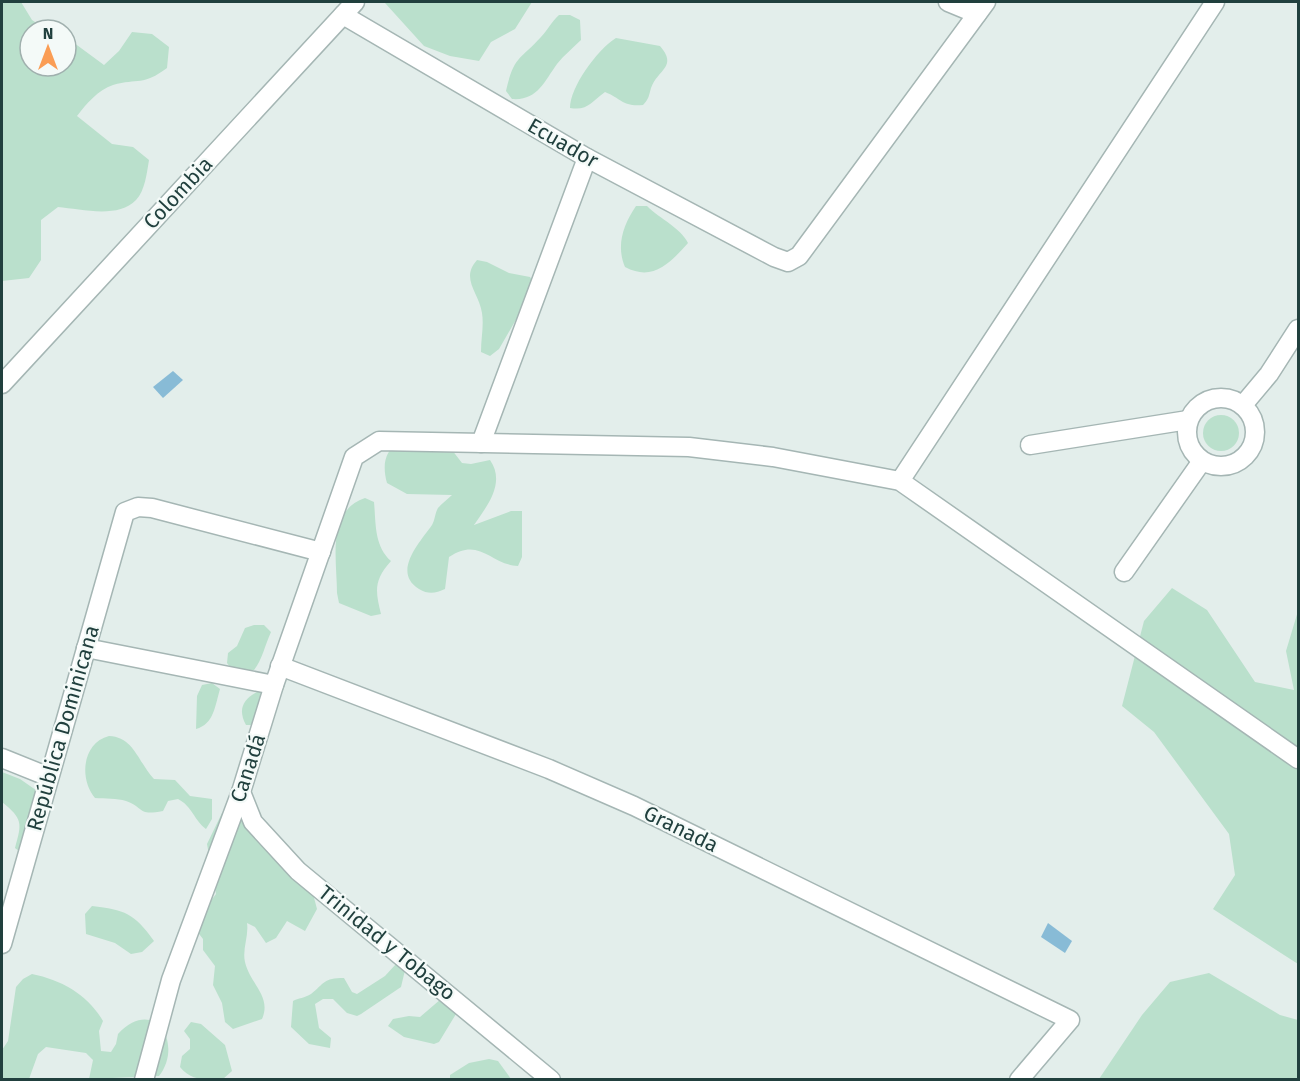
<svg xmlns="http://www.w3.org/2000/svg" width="1300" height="1081" font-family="'Fira Sans',sans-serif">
<rect width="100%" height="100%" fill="#e3eeeb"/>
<g fill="#bae0cc">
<path d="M 2,2 L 21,2 L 32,20 L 47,30 L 30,30 L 30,66 L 66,66 L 66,37 L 104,65 L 119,51 L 132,32 L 152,34 L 169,47 L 167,68 C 143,86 138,78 113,85 C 98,90 86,104 77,116 L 112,144 L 133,147 L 149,160 C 147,172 145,191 136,200 C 118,219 81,209 58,207 L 41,220 L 41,260 L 29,278 L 2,281 Z"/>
<polygon points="386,2 532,2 515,29 491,42 479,61 450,56 424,46 385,3"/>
<path d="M 559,15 L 570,15 L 580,20 L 581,40 C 573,48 564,55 557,64 C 544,82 537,101 512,99 L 506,91 C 514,56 519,61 541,37 C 548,30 551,22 559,15 Z"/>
<path d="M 616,38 L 660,46 C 678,67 658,69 651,88 C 649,95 649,99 643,105 C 623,107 622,99 605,92 C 591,102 588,111 570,108 C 570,87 597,50 616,38 Z"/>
<path d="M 636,206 L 647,206 C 660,219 681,228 688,243 C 670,263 653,282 625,267 C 616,246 623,225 636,206 Z"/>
<path d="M 477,260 L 487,262 L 509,273 L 530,277 L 536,285 L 499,349 L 490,356 L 481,352 C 481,338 484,326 482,313 C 479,292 460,279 477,260 Z"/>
<circle cx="1221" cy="433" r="18"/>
<path d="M 432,433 L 442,437 L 462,463 L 471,464 L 490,460 C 506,483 487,506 474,525 L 511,511 L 522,511 L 522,557 L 518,566 C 491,565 480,536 449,557 L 445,589 C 436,593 429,595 419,589 C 391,572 421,541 432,525 C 435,520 435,513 438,508 C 442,503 448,499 452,495 L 407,494 L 387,483 C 377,447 401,437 432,433 Z"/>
<path d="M 365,498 L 374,502 C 376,523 374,546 391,561 C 374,580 375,590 381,614 L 371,616 L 339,603 L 337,593 C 337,560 326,511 365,498 Z"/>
<polygon points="1172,588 1207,610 1255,682 1294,690 1286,651 1298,611 1298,964 1213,909 1235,875 1229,834 1154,732 1122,706 1144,621"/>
<path d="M 254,625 L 264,625 L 271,632 C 265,645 262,660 254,670 L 233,671 L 227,663 L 228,653 L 237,646 L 245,628 Z"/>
<path d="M 212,683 L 220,689 C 215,706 214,724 196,729 L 197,696 L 202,685 Z"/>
<path d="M 257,692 L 267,692 L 257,725 L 246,725 C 238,710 242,700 257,692 Z"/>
<path d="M 109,736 C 134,737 138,762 154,779 L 175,780 L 190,796 L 212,799 L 212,819 L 206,829 C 194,820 192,806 178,799 L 168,801 L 163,811 C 137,816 145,808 126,801 C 117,798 105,799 95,798 C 79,779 82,743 109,736 Z"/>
<path d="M 2,772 L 20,779 L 43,795 L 23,854 L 15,848 C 22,823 23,819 2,802 Z"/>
<path d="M 222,813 L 235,813 L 246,821 L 312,890 L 317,909 L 305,931 L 287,921 L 276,938 L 266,943 L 255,927 L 247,923 C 249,936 242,949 245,962 C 250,984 272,996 262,1019 L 233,1029 L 225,1022 L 222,1003 L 213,985 L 215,966 L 203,950 L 203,939 L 196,930 L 203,911 L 216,894 L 207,844 Z"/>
<path d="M 92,906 C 125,910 134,913 154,941 L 142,952 L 131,954 L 115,943 L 86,934 L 85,914 Z"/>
<path d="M 396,964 L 406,966 L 401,987 L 361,1014 L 357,1016 L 347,1013 L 333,999 L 323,999 L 315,1004 L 319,1028 L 331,1038 L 330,1048 L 309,1044 L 291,1027 L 293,1001 C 298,998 305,998 311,994 C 325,983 323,978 344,978 L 352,992 L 357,994 L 385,976 Z"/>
<polygon points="1209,973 1280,1015 1298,1020 1298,1079 1099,1079 1142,1015 1170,982"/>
<path d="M 32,974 C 62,980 88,995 103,1021 L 99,1031 L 101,1051 L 111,1052 L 116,1044 L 118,1034 C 155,995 184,1044 159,1076 L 89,1079 L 93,1060 L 86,1053 L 46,1047 L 38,1054 L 29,1079 L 2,1080 L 2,1050 L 8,1041 L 16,987 L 23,979 Z"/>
<polygon points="441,999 459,1009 439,1042 434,1044 404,1037 388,1026 393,1019 409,1016 420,1017"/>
<path d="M 191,1022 L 201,1024 L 225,1045 L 232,1071 L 223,1079 C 206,1080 191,1081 180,1067 L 182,1056 L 190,1049 L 190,1039 L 184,1031 Z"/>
<polygon points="489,1059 498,1061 511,1079 450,1079 450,1075 469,1063"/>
</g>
<g fill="#88bbd6">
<polygon points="173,371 183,380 163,398 153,387"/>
<polygon points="1048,923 1072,941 1065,953 1041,937"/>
</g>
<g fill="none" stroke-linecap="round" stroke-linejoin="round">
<g stroke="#a5b6b4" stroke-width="21">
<g id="minor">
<polyline points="948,2 977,14"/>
<polyline points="343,15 587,158 774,257 788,262 799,256 986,2"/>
<polyline points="2,384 355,2"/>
<circle cx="1221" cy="432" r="34"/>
<polyline points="1243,405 1269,374 1298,329"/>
<polyline points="481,443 587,158"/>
<polyline points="1030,445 1188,420"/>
<polyline points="900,481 1215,2"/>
<polyline points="1124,572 1202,461"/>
<polyline points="86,648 274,685"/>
<polyline points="280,666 549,769 634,806 1070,1020 1019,1080"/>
<polyline points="2,758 49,777"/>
<polyline points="241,792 253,822 298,871 551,1080"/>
<polyline points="2,944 125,512 138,507 152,508 321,552"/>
<polyline points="144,1080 171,980 241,792 274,685 354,457 379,441 689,447 773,457 900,481 1298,759"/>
</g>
</g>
<use href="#minor" stroke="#fff" stroke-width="18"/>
</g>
<g text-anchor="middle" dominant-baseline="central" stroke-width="4.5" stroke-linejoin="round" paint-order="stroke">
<g font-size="21" fill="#21403e" stroke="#f4faf8">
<text transform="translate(563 143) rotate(30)">Ecuador</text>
<text transform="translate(178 193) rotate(-47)">Colombia</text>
<text transform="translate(63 728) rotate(-74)">República Dominicana</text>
<text transform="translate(248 768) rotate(-72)">Canadá</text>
<text transform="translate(681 829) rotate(26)">Granada</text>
<text transform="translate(387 943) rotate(39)">Trinidad y Tobago</text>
</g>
</g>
<rect width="1300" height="1081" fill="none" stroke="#21403e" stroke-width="6"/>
<g transform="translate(48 48)"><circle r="28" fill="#f4faf8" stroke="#a0b0ae" stroke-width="1.5"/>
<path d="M0-4.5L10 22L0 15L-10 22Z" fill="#fa9d54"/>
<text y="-9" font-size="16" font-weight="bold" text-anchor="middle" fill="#21403e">N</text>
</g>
</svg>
